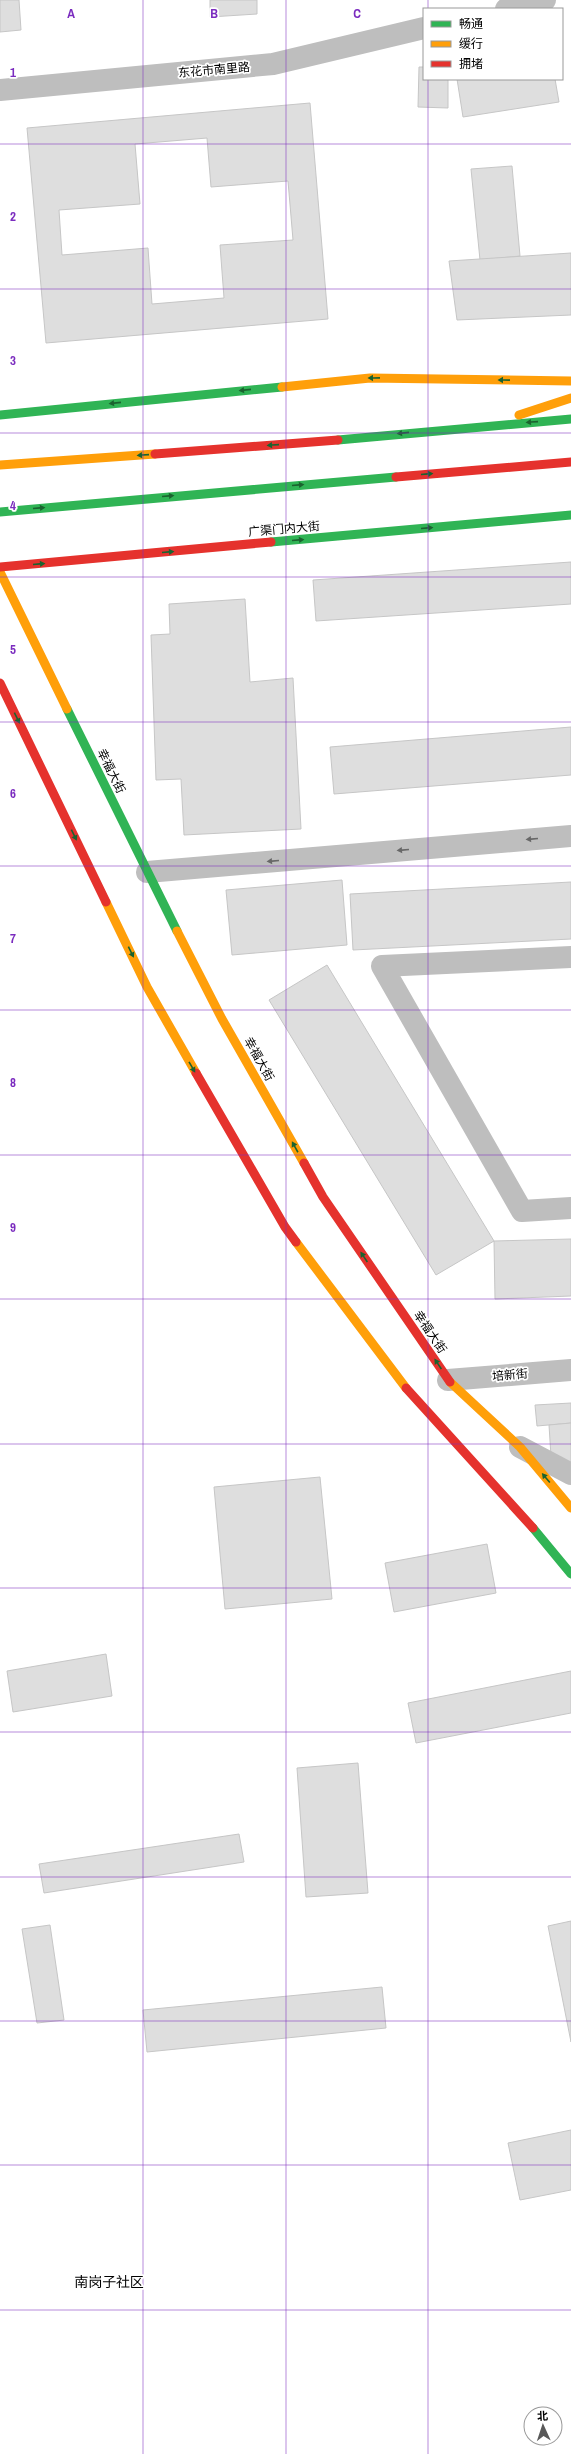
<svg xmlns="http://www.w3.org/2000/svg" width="571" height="2454" font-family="'Archivo Narrow','Noto Sans SC',sans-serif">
<rect width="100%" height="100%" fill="#fff"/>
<g fill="#dedede" stroke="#c6c6c6" fill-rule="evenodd">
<polygon points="0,0 19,0 21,30 0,32"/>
<polygon points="210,0 257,0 257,14 210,17"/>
<polygon points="419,67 424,67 424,79 448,79 448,108 418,107"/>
<polygon points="457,79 555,79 559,102 463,117"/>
<path d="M 310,103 L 328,319 L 46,343 L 27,128 ZM 207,138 L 211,187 L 288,181 L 293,240 L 220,245 L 224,298 L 152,304 L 148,248 L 62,255 L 59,210 L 140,204 L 135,144 Z"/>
<polygon points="512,166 520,256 480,260 471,169"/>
<polygon points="571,253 571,315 457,320 449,261"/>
<polygon points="571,562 571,604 316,621 313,580"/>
<polygon points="245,599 250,682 293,678 301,829 184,835 181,779 156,780 151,635 170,634 169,604"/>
<polygon points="571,727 571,775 334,794 330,747"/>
<polygon points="342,880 347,945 232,955 226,890"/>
<polygon points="571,882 571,939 353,950 350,894"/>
<polygon points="327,965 494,1241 436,1275 269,1000"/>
<polygon points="571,1239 571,1296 495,1299 494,1241"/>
<polygon points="571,1403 571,1423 537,1426 535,1405"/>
<polygon points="571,1423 571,1464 551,1456 549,1425"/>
<polygon points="320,1477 332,1599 225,1609 214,1487"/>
<polygon points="487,1544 496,1593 394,1612 385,1563"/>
<polygon points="106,1654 112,1696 13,1712 7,1671"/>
<polygon points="571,1671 571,1713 416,1743 408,1703"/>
<polygon points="358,1763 368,1893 306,1897 297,1768"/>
<polygon points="239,1834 244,1862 44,1893 39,1864"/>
<polygon points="571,1921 571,2042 548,1926"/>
<polygon points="50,1925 64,2020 37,2023 22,1929"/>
<polygon points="382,1987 386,2028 147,2052 143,2010"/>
<polygon points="571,2130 571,2190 520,2200 508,2143"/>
</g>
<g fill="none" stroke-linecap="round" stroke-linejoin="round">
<g stroke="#bebebe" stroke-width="22">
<polyline points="506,9 545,0"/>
<polyline points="0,90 273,64 424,28"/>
<polyline points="147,872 571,836"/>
<polyline points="571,957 382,966 522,1211 571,1208"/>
<polyline points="448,1380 571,1370"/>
<polyline points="520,1447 571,1474"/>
</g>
<g stroke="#30b455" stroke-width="9">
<polyline points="0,415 282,387"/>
<polyline points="338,440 571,419"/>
<polyline points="0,512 396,477"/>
<polyline points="271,542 571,515"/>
<polyline points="67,709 177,931"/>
<polyline points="533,1528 571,1574"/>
</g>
<g stroke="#ff9f0a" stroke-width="9">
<polyline points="282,387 370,378 571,381"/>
<polyline points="519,415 571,398"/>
<polyline points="0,465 155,454"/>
<polyline points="0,572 67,709"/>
<polyline points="106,902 147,987 196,1073"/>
<polyline points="177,931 222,1019 304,1163"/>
<polyline points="296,1242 406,1388"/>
<polyline points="450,1382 520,1447 571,1508"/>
</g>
<g stroke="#e5322d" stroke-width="9">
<polyline points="155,454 338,440"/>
<polyline points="396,477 571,462"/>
<polyline points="0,567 271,542"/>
<polyline points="0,683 106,902"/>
<polyline points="196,1073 285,1227 296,1242"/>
<polyline points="304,1163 323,1197 450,1382"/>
<polyline points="406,1388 533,1528"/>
</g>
</g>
<defs><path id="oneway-solid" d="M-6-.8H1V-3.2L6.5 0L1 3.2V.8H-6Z"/></defs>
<g fill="#1a632f">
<use href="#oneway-solid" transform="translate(374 378) rotate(179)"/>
<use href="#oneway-solid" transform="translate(504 380) rotate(-179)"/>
<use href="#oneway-solid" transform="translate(245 390) rotate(174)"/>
<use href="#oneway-solid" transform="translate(115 403) rotate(174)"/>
<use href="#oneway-solid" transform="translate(532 422) rotate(176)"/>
<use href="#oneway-solid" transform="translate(403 433) rotate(174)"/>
<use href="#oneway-solid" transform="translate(273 445) rotate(176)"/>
<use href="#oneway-solid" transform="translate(143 455) rotate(176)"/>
<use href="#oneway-solid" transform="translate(427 474) rotate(-5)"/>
<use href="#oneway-solid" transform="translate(298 485) rotate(-5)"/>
<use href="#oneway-solid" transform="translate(168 496) rotate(-5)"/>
<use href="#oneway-solid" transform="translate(39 508) rotate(-5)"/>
<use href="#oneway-solid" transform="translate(427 528) rotate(-5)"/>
<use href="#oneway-solid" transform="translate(298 540) rotate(-5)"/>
<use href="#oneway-solid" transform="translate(168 552) rotate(-5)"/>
<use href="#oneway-solid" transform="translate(39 564) rotate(-5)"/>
<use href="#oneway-solid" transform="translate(17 718) rotate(64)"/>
<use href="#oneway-solid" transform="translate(74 835) rotate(64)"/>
<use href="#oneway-solid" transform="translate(131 952) rotate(64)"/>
<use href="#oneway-solid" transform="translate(192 1067) rotate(60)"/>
<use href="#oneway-solid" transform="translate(295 1147) rotate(-119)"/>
<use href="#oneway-solid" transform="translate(364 1257) rotate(-124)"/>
<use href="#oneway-solid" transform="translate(438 1364) rotate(-124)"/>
<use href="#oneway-solid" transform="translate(546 1478) rotate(-130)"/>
</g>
<g fill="#686868">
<use href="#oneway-solid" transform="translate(532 839) rotate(175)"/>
<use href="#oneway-solid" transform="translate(403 850) rotate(175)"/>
<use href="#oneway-solid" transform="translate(273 861) rotate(175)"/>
</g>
<path fill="none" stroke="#7b2cbf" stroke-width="1" stroke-opacity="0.55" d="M 143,0 L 143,2454M 286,0 L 286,2454M 428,0 L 428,9M 428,79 L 428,2454M 0,144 L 571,144M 0,289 L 571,289M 0,433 L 571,433M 0,577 L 571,577M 0,722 L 571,722M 0,866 L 571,866M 0,1010 L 571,1010M 0,1155 L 571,1155M 0,1299 L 571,1299M 0,1444 L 571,1444M 0,1588 L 571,1588M 0,1732 L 571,1732M 0,1877 L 571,1877M 0,2021 L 571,2021M 0,2165 L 571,2165M 0,2310 L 571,2310"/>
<g text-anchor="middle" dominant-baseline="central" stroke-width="3.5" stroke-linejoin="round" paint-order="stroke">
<g font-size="12" fill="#000" stroke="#fff">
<text transform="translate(214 70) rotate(-5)">东花市南里路</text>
<text transform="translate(284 529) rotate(-5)">广渠门内大街</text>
<text transform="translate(111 771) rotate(64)">幸福大街</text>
<text transform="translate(259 1059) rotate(61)">幸福大街</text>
<text transform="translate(430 1332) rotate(56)">幸福大街</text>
<text transform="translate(510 1375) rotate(-5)">培新街</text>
</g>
<g font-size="14" fill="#000" stroke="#fff">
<text x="109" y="2282">南岗子社区</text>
</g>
</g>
<g font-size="13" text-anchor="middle" font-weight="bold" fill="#7b2cbf" stroke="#fff" stroke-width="3.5" stroke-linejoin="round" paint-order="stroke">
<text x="71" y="18">A</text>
<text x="214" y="18">B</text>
<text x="357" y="18">C</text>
<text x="13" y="77">1</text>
<text x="13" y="221">2</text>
<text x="13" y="365">3</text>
<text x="13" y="510">4</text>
<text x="13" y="654">5</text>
<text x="13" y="798">6</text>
<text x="13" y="943">7</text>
<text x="13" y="1087">8</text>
<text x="13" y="1232">9</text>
</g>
<rect x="423" y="8" width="140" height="72" fill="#ffffff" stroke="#999999"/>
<rect x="431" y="21" width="20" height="6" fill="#30b455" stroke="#999999"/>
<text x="459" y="28" font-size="12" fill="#000000">畅通</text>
<rect x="431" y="41" width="20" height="6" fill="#ff9f0a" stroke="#999999"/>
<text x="459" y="48" font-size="12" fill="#000000">缓行</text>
<rect x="431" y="61" width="20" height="6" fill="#e5322d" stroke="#999999"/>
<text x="459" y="68" font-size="12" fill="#000000">拥堵</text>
<g transform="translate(543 2426) rotate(357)"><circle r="19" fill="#ffffff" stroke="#999999"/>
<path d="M0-3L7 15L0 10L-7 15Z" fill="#595959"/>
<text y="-6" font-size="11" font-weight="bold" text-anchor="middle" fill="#000000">北</text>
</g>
</svg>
